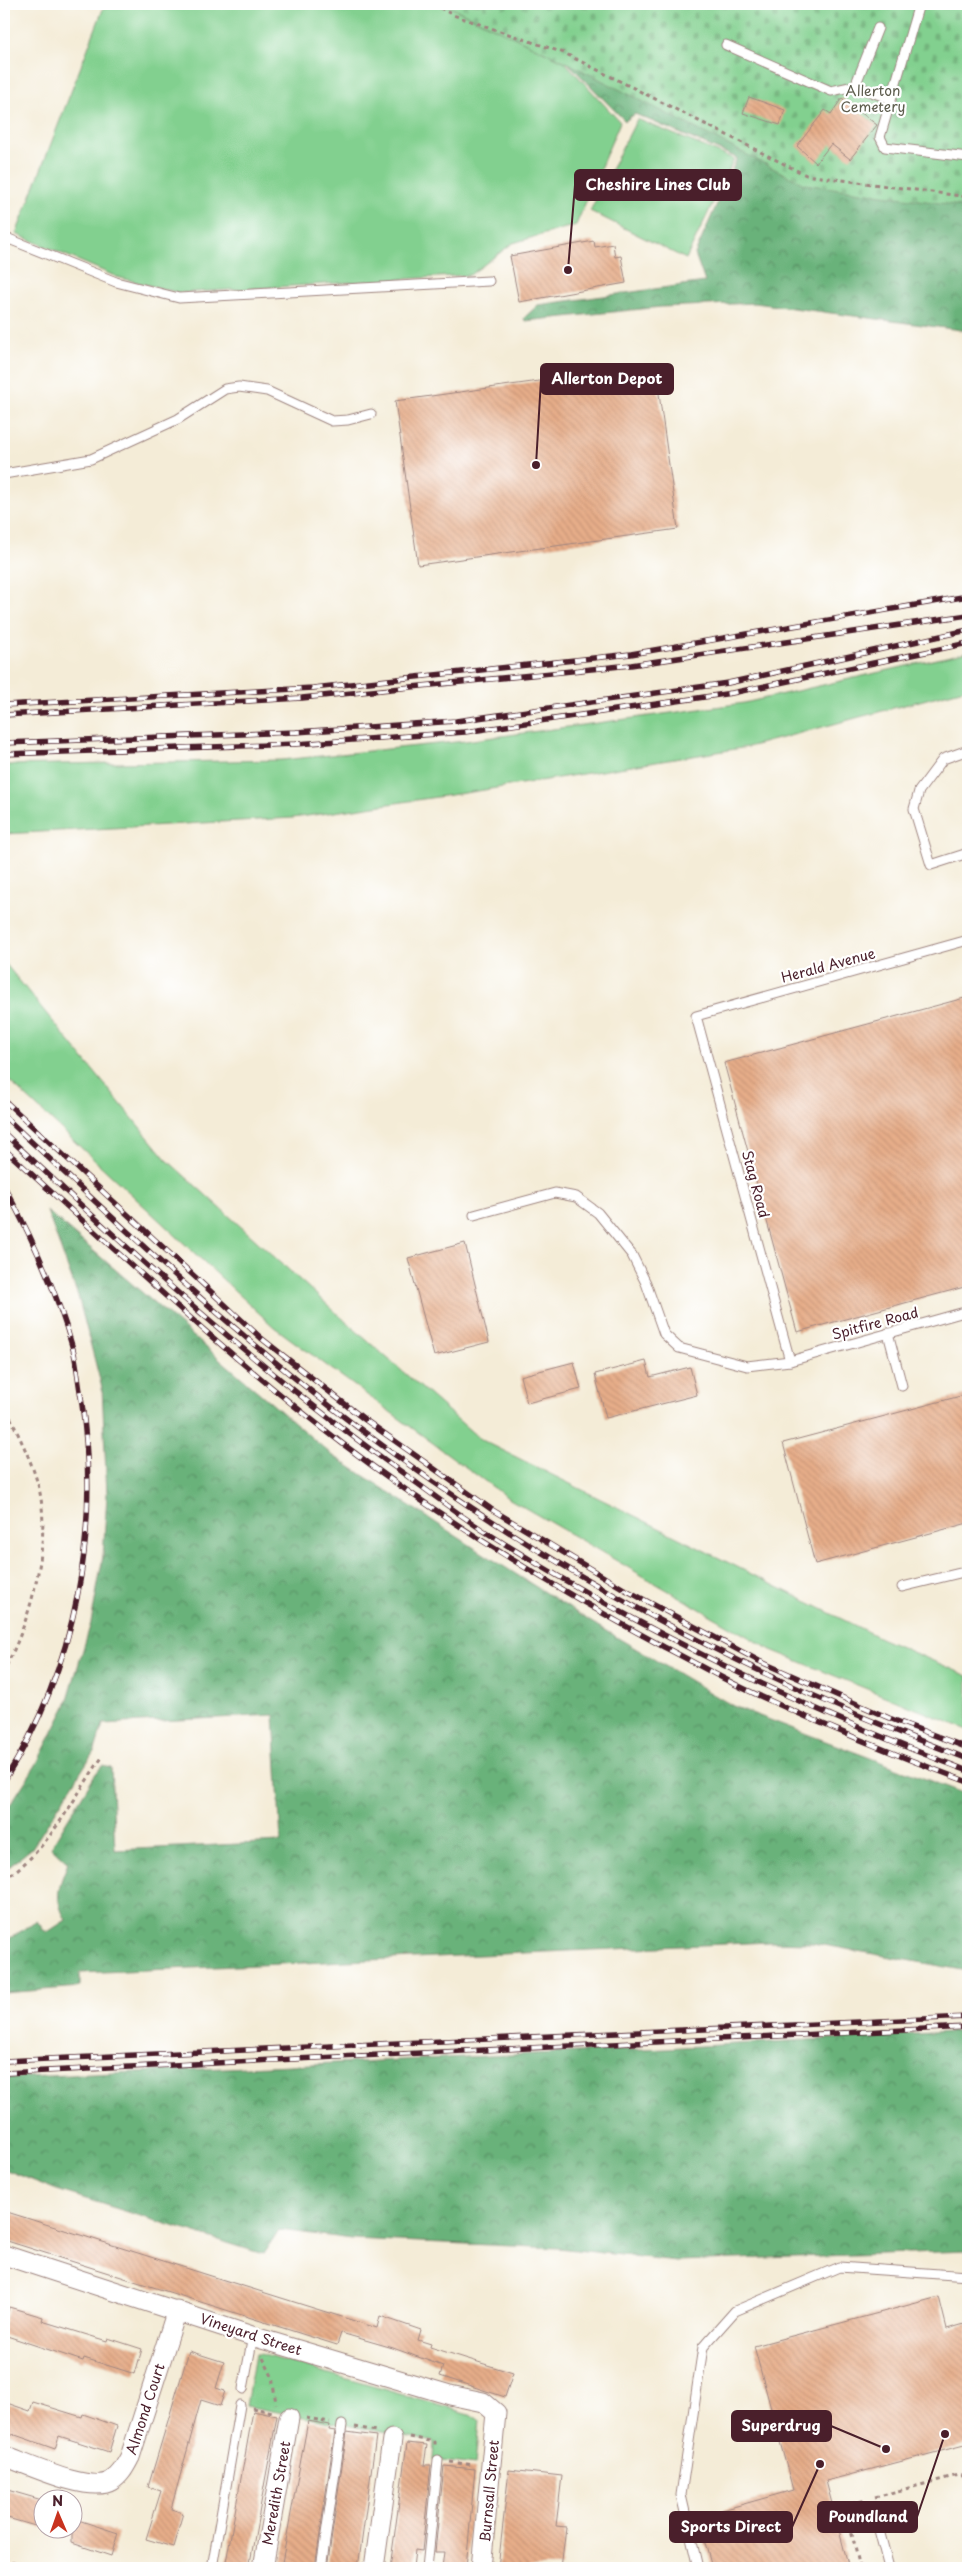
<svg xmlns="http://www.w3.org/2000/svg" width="972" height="2572" font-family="'Playpen Sans',sans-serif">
<defs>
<pattern id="forest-crowns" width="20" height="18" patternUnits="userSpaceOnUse" patternTransform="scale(1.25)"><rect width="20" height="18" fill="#69b27a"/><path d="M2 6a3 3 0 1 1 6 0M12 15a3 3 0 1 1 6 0" fill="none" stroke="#589064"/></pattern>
<pattern id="cemetery-stones" width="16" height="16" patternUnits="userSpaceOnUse" patternTransform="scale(1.25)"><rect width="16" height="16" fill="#82d08f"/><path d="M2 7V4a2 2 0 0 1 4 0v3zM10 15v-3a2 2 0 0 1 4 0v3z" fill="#72b27c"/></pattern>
<pattern id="building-back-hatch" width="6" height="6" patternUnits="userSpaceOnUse" patternTransform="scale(1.25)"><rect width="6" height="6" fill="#e6ad89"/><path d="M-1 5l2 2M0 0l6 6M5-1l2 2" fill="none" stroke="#c79476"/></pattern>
</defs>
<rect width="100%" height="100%" fill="#fff"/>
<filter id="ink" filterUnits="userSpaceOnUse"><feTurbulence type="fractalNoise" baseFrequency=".02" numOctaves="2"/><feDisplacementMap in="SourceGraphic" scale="10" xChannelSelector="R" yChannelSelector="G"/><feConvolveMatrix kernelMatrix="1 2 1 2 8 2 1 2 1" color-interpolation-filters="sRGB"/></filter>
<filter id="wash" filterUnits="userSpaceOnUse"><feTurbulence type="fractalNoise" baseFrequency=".0096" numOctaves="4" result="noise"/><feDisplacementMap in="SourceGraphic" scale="20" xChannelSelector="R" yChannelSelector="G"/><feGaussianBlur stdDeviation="1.12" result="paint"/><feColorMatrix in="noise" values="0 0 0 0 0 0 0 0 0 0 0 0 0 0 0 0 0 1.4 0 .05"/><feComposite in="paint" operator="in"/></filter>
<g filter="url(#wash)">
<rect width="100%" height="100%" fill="#f4ecd7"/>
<g fill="#82d08f" stroke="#66785d">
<polygon points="105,4 444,4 564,61 620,122 576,225 513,243 470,275 179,293 117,277 16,234"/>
<polygon points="637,119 734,159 686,259 590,211"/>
<polygon points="968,652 968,688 748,747 478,791 293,818 4,834 4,765 282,760 465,741 744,703"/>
<polygon points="4,962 166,1159 362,1336 480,1439 880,1638 968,1676 968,1730 771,1650 508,1498 274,1327 4,1076"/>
<polygon points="255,2354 260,2354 470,2414 479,2420 475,2465 434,2460 435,2442 246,2406"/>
</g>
<g fill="url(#forest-crowns)" stroke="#5a6852">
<polygon points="564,59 968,164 968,331 755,303 661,307 525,321 524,318 538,305 705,282 695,254 737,158 635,114 625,121"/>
<path d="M 47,1211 L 332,1455 L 467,1543 L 596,1625 L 733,1706 L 968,1795 L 968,1971 L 813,1943 L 769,1942 L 80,1973 L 80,1987 L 4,1993 L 4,1942 L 37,1921 L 46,1933 L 66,1920 C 53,1897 59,1886 68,1863 L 51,1847 L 94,1776 L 102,1766 L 111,1768 L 115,1850 L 281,1842 L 274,1715 L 103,1724 L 95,1750 L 32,1848 L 4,1871 L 4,1814 L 36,1765 L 66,1706 L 91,1623 L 103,1556 L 107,1495 L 102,1388 L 78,1296 Z"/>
<polygon points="968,2031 968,2251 677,2261 558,2248 352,2239 279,2230 263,2254 57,2190 4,2169 4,2078 665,2048"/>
</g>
<polygon fill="url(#cemetery-stones)" stroke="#66785d" points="444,4 968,4 968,207 804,184 564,61"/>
<g id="blocks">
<g fill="url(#building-back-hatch)">
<polygon points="749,97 785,110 780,125 743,113"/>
<polygon points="842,98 877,125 850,159 831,144 816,163 797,146 825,110 831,114"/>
<polygon points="594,241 595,247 613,244 615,257 621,256 626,283 519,302 510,256"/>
<polygon points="655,365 678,529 418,565 395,401"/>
<polygon points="968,997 968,1286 797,1332 724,1063"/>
<polygon points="465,1243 489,1342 434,1356 408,1258"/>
<polygon points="646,1361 650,1377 690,1367 697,1395 606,1418 595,1374"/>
<polygon points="574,1362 581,1389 527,1403 520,1376"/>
<polygon points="968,1394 968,1523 815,1564 783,1443"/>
<polygon points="4,2211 377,2328 380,2316 421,2330 418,2340 431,2344 430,2347 513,2373 505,2397 440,2376 443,2366 393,2348 341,2333 337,2345 4,2240"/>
<polygon points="939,2297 947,2329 968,2323 968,2444 826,2481 849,2568 712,2568 698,2517 793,2490 754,2346"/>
<polygon points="9,2307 43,2317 42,2321 107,2341 108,2338 142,2349 135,2374 84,2358 83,2361 4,2335 4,2324"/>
<polygon points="189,2351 224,2362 216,2388 225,2391 220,2406 201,2400 171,2509 183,2513 173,2547 146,2539 161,2491 148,2487"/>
<polygon points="4,2402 30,2411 33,2402 82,2417 83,2414 117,2426 109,2452 59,2436 55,2449 4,2431"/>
<polygon points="253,2411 277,2416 249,2568 225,2568"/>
<polygon points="308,2421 330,2425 329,2430 335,2431 315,2568 281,2568"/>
<polygon points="347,2432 376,2436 358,2568 327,2568"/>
<polygon points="407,2443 427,2445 424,2465 431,2465 422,2551 415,2550 413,2568 390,2568"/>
<polygon points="444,2466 475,2469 466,2568 442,2568 444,2552 435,2552"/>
<polygon points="509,2470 562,2476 556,2526 566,2527 561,2568 498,2568"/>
<polygon points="4,2489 42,2500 42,2528 4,2517"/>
<polygon points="72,2518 118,2533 111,2556 72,2543"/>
</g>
</g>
</g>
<g filter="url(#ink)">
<use href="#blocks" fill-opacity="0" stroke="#9f8681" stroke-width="1"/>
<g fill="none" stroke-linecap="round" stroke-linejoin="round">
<g stroke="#9f8681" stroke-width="11">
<g id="service">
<polyline points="919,4 880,137 885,147 968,157"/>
<polyline points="878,28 855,86 891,99"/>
<polyline points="726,45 831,91 855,86"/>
<polyline points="4,237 116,282 179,298 489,281"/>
<polyline points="4,474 91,459 178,419 225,389 239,387 267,391 332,421 348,420 371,414"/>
<polyline points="968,750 943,759 919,791 914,809 931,865 968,853"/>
<polyline points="474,1215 555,1193 576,1197 598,1213 632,1255 646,1283 664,1334 679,1348 747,1366 790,1361 968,1311"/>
<polyline points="888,1333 902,1386"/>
<polyline points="790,1361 696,1016 968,940"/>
<polyline points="902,1587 968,1571"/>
<polyline points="243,2389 253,2336"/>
<polyline points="874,2511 889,2568"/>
<polyline points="212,2568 240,2405"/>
<polyline points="321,2568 342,2425"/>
<polyline points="427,2568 438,2460"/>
<polyline points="698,2568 681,2495 703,2347 735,2311 839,2267 968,2276"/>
</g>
</g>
<g stroke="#9f8681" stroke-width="21">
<g id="minor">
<polyline points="4,2255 255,2337 450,2395 483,2402 496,2413 481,2568"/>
<path d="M 4,2456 C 27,2464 90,2494 111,2481 C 121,2475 125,2466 130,2457 L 177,2310"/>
<polyline points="263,2568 289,2418"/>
<polyline points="374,2568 392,2439"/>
</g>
</g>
<g stroke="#9f8681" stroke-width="3" stroke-dasharray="4 4" stroke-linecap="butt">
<polyline points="433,4 453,15 564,53 806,175 968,197"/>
<path d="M 4,1403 C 15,1429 29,1454 37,1481 C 54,1536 31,1621 4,1670"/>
<path d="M 4,1879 C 49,1851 73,1798 103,1756"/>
<polyline points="263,2358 272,2376 276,2404"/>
<polyline points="252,2408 273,2412"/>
<polyline points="306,2418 330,2422"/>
<polyline points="355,2427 376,2431"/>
<polyline points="410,2437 435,2442 435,2447"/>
<polyline points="450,2462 473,2465"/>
<polyline points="875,2497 958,2475 968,2477"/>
<polyline points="4,2559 31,2568"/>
<polyline points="860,2568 845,2505 866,2499"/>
</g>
<use href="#service" stroke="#fff" stroke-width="9"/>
<use href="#minor" stroke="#fff" stroke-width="19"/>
<g stroke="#4a1f2b" stroke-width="5.5">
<g id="rail">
<polyline points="4,705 313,688 631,654 968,596"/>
<polyline points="4,715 302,698 631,665 968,615"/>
<polyline points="4,743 296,732 456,721 728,683 968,630"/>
<polyline points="4,754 296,744 465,732 732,693 968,643"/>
<polyline points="4,1100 261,1338 364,1419 491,1509 624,1589 759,1661 889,1718 968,1748"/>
<path d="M 4,1116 C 118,1223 231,1332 356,1426 C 546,1569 746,1676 968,1759"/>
<path d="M 4,1133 C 133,1255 264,1375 410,1478 C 433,1495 457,1513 481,1529 C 635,1627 798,1707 968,1771"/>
<path d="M 4,1149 C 115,1249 224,1354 343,1444 C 444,1521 553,1587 664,1647 C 692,1661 719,1677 747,1690 C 820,1724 893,1754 968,1782"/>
<path d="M 4,1186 C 32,1237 57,1292 73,1349 C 77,1364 78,1381 81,1397 C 101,1529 77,1667 4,1781"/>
<polyline points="4,2061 968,2017"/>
<polyline points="4,2073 968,2027"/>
</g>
</g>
<use href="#rail" stroke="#fff" stroke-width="4" stroke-dasharray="11" stroke-linecap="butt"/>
</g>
</g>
<g text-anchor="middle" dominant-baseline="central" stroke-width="4.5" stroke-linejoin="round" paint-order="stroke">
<g font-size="14" fill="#5e5d4e" stroke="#fff">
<text x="873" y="90">Allerton<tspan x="873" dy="16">Cemetery</tspan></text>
</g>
<g font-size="14" fill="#4a1f2b" stroke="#fff">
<text transform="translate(828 965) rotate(-15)">Herald Avenue</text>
<text transform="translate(756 1184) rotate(75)">Stag Road</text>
<text transform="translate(875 1323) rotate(-15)">Spitfire Road</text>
<text transform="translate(251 2334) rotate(18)">Vineyard Street</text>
<text transform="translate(145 2409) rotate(-72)">Almond Court</text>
<text transform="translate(489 2491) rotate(-85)">Burnsall Street</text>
<text transform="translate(276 2493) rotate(-80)">Meredith Street</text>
</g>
</g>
<path fill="none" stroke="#4a1f2b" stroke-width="2" d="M568 270L575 185M536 465L541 379M886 2449L831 2426M945 2434L917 2517M820 2464L792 2527"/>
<g fill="#4a1f2b" stroke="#fff" stroke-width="2">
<circle cx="568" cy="270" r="5"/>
<circle cx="536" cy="465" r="5"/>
<circle cx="886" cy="2449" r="5"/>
<circle cx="945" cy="2434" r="5"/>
<circle cx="820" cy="2464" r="5"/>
</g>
<g fill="#4a1f2b" stroke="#4a1f2b" stroke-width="2">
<rect x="575" y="170" width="166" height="30" rx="5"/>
<rect x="541" y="364" width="132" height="30" rx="5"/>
<rect x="732" y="2411" width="99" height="30" rx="5"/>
<rect x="818" y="2502" width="99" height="30" rx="5"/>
<rect x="670" y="2512" width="122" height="30" rx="5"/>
</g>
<g font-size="15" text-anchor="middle" font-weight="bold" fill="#fff">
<text x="658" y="190">Cheshire Lines Club</text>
<text x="607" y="384">Allerton Depot</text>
<text x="781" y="2431">Superdrug</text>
<text x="868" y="2522">Poundland</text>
<text x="731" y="2532">Sports Direct</text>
</g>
<rect width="972" height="2572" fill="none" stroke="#fff" stroke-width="20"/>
<g transform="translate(58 2514) rotate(358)"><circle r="24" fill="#ffffff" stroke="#b7a5aa"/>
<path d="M0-4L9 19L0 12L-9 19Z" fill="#c8321e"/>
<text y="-8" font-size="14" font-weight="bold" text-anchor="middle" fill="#4a1f2b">N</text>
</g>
</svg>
